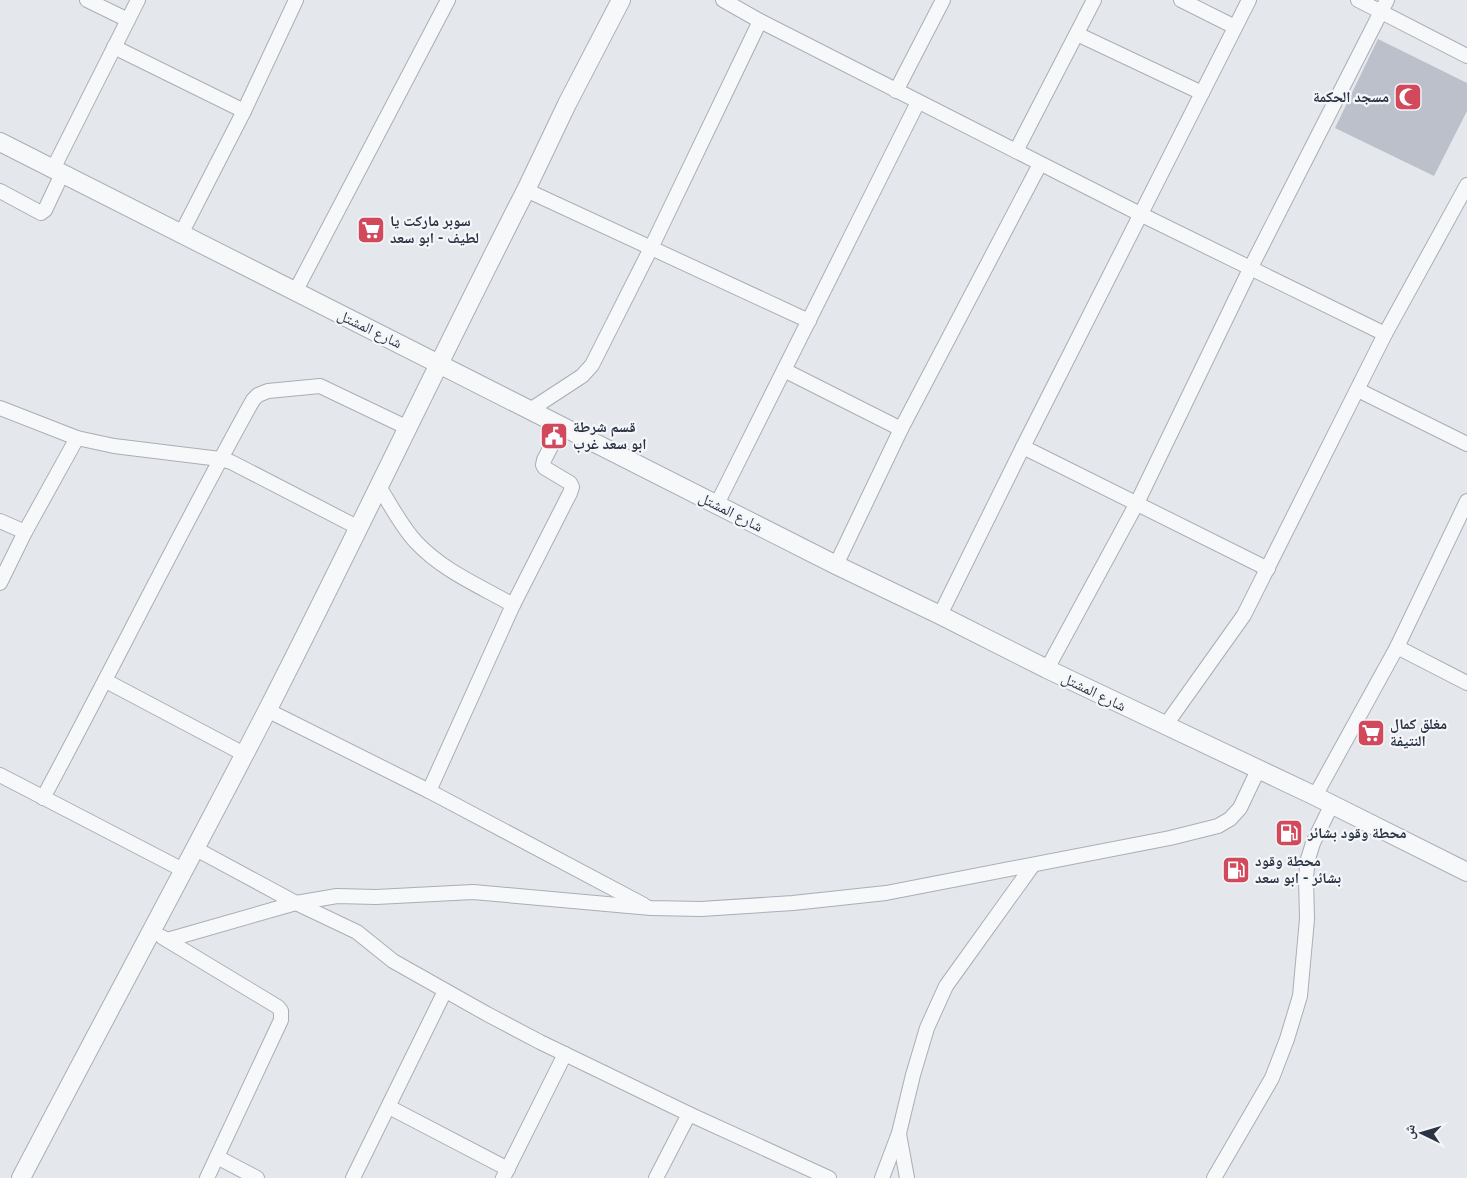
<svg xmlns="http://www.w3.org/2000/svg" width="1467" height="1178" font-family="Roboto,'Noto Naskh Arabic',sans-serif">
<rect width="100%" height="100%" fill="#e4e7ec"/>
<polygon fill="#bbc0ca" points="1378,39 1467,83 1467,111 1434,176 1335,128"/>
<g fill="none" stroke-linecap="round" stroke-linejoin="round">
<g stroke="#a9aeb7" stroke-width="16">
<g id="minor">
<polyline points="87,0 128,20"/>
<polyline points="723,0 760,21 1140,214 1385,334"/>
<polyline points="1181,0 1235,27"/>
<polyline points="1358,0 1467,56"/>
<polyline points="1077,34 1202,93"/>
<polyline points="114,47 244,111"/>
<polyline points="896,91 943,0"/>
<polyline points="1016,151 1094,0"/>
<polyline points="53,169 138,0"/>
<polyline points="526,190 809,321"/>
<polyline points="0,191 41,213 45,210 62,174"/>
<polyline points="181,234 244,111 296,0"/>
<polyline points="295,292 448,0"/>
<polyline points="784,370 901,429"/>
<polyline points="1358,390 1467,444"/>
<polyline points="0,408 77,438 114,446 220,459 231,462 359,528"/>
<polyline points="530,410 582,376 592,365 651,248 760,21"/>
<polyline points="1023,447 1268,569"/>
<path d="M 379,487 C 391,505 401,526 416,542 C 443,571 480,586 513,605"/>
<polyline points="717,504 918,102"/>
<polyline points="0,521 25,532"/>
<polyline points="836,565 901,429 1040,164"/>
<polyline points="0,583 25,532 77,438"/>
<polyline points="940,615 1023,447 1249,0"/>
<polyline points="1397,647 1467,683"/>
<polyline points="1047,669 1137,503 1251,267 1387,0"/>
<polyline points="106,681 244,754"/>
<polyline points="267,710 429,791 644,905"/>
<polyline points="1165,726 1244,615 1385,334 1467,185"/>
<polyline points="0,775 185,871"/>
<polyline points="429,791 513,605 570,493 572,487 570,483 545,468 543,465 544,460 562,425"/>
<polyline points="1315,796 1397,647 1467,501"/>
<path d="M 43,798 C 114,666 180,531 253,400 L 258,395 L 268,391 L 320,386 L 408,428"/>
<polyline points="196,849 296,903 357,932 393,961 487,1014 540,1042 689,1114 656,1178"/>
<polyline points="162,937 278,1007 281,1011 281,1020 207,1178"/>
<polyline points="167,940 296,903 337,896 376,897 473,892 651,908 701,909 793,903 886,893 1170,838 1218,826 1230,819 1240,808 1258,770"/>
<polyline points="389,1107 508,1169"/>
<polyline points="689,1114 829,1178"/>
<polyline points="899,1134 907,1178"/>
<polyline points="217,1157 257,1178"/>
<polyline points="353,1178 445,991"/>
<polyline points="503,1178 565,1054"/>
<polyline points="882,1178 899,1133 913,1075 927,1028 946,986 1033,865"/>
<polyline points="1214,1178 1272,1078 1287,1039 1300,996 1307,919 1306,877 1308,859 1313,843 1332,804"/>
</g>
</g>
<g stroke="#a9aeb7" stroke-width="20">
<g id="tertiary">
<polyline points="0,142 836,565 940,615 1047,669 1315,796 1467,872"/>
<path d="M 21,1178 C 103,1021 187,866 268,709 C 356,537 438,362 526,190 L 567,104 L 621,0"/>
</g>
</g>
<use href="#minor" stroke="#f7f8fa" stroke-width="14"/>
<use href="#tertiary" stroke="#f7f8fa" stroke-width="18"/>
</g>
<defs>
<g id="mosque-square" transform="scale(1.4375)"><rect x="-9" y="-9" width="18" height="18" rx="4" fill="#d1495b" stroke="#f4f6f9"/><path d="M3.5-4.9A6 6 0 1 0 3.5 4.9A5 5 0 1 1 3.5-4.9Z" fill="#fff"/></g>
<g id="supermarket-square" transform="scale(1.4375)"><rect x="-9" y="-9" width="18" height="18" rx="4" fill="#d1495b" stroke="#f4f6f9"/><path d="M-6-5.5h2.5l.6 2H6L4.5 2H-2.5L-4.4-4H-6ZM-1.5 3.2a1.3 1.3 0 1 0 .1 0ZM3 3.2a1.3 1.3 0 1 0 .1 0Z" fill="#fff"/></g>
<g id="civic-square" transform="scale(1.4375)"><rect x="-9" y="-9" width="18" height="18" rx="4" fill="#d1495b" stroke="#f4f6f9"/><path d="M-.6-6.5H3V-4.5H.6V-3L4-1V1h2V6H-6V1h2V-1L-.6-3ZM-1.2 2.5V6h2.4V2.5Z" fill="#fff"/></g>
<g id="fuel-square" transform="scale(1.4375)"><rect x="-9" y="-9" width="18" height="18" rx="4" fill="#d1495b" stroke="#f4f6f9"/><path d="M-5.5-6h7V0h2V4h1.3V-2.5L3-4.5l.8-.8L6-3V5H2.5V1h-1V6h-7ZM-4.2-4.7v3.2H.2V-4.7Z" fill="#fff"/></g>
</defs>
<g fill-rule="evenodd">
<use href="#mosque-square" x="1408" y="97"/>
<use href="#supermarket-square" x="371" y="230"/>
<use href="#civic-square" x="554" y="436"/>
<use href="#supermarket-square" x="1371" y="733"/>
<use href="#fuel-square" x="1289" y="833"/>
<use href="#fuel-square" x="1236" y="870"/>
</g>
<g text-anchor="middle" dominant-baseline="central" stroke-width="4.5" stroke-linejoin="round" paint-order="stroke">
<g font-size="15" font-weight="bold" fill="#2b3445" stroke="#f4f6f9" text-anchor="start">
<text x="1389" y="97" text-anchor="end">مسجد الحكمة</text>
<text x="390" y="221">سوبر ماركت يا<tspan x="390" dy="17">لطيف - ابو سعد</tspan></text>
<text x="573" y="427">قسم شرطة<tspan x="573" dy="17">ابو سعد غرب</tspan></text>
<text x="1390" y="724">مغلق كمال<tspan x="1390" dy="17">النتيفة</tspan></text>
<text x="1308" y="833">محطة وقود بشائر</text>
<text x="1255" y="861">محطة وقود<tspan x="1255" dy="17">بشائر - ابو سعد</tspan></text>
</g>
<g font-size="15" fill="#2b3445" stroke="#f4f6f9">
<text transform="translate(370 329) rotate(26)">شارع المشتل</text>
<text transform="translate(731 512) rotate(27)">شارع المشتل</text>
<text transform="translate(1094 692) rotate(26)">شارع المشتل</text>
</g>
</g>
<g transform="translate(1422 1133) rotate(275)" stroke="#f4f6f9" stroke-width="4" paint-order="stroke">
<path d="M0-4L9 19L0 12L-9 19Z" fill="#2b3445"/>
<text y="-8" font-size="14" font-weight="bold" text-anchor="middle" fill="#2b3445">ش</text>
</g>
</svg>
